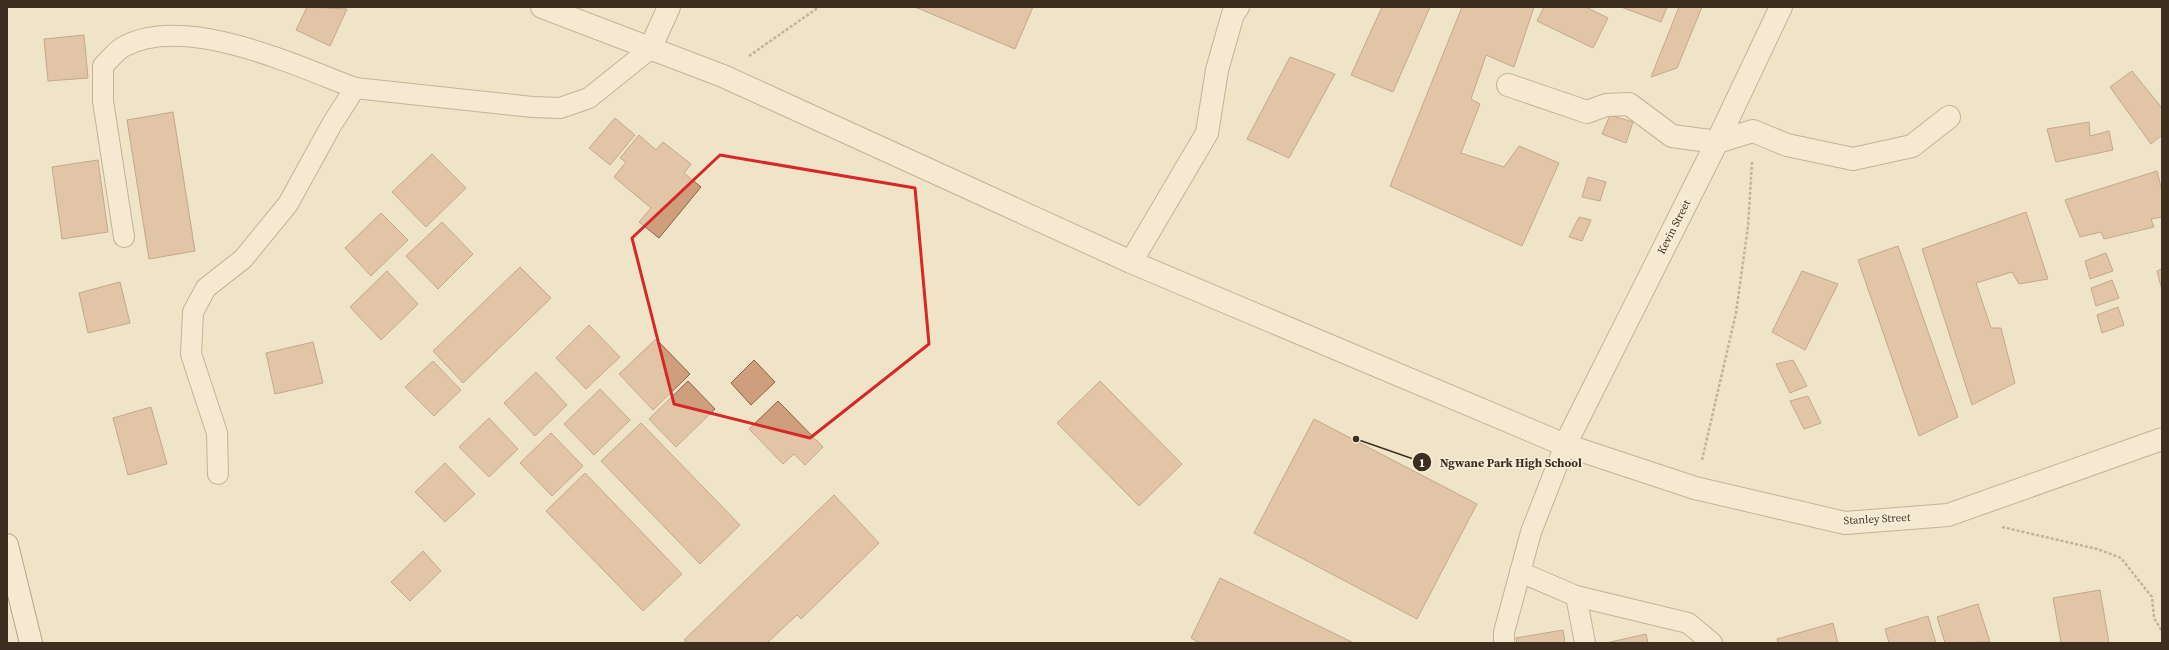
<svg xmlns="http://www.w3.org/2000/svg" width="2169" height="650" font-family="'Source Serif 4',serif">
<rect width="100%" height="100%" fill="#f0e4c8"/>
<g fill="#cf9f7d" stroke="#8d5f41">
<polygon points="307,7 347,9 330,46 296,30"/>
<polygon points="915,7 1033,7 1015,49"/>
<polygon points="1382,7 1430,7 1393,92 1351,75"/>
<polygon points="1462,7 1534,7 1514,67 1486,55 1471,99 1480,104 1461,153 1504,167 1519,146 1559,163 1522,246 1390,186"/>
<polygon points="1544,7 1586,7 1608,18 1593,48 1537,21"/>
<polygon points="1621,7 1667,7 1661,22"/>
<polygon points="1679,7 1702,7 1677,68 1651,77"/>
<polygon points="84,35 88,78 48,81 44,39"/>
<polygon points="1290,57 1335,74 1289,158 1247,139"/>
<polygon points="2132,71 2162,108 2162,135 2151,144 2110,87"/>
<polygon points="173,112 195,251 149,259 127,120"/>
<polygon points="1610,115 1633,122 1626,143 1602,134"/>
<polygon points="615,118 635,135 610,165 589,148"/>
<polygon points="2089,122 2090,136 2109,131 2113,150 2056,162 2047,129"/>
<polygon points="639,135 656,150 663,142 691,164 684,173 701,187 659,238 639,222 651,208 614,177 626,162 620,158"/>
<polygon points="432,154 466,188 426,227 392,192"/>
<polygon points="98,160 108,232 62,239 52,167"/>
<polygon points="2157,171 2162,191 2162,217 2151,219 2154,227 2104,239 2101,232 2080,237 2065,200"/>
<polygon points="1588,177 1606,182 1600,201 1582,197"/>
<polygon points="2026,212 2048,279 2019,284 2012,272 1976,283 1991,328 2001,328 2015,383 1972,405 1922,249"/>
<polygon points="381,213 408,240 371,276 345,248"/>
<polygon points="1579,217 1591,220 1582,241 1569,237"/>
<polygon points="442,222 473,254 438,289 406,256"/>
<polygon points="1898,246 1958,417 1919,436 1858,260"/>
<polygon points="2106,253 2113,271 2090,279 2085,261"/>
<polygon points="520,267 551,298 463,383 433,351"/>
<polygon points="2162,269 2162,290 2157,271"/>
<polygon points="387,271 418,304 381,340 350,307"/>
<polygon points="1802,271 1838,284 1805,350 1772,332"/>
<polygon points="2112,280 2119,298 2096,306 2091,288"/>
<polygon points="120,282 130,323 88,333 79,293"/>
<polygon points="2118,307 2124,325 2102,333 2097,315"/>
<polygon points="589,325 620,357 586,389 556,358"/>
<polygon points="656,339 690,374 653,410 619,374"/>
<polygon points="313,342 323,383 275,394 266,353"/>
<polygon points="754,360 775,382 751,405 731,383"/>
<polygon points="1793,360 1807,386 1790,393 1776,364"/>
<polygon points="433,361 461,390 434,416 405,387"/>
<polygon points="536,372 567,405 535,436 504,403"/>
<polygon points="688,381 715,409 676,447 649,419"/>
<polygon points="1100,381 1182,464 1139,506 1057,423"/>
<polygon points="600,389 630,420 594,455 564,424"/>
<polygon points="1808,396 1821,423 1804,429 1790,401"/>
<polygon points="778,401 823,447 805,465 794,454 783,464 749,429"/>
<polygon points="151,407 167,464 128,475 113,418"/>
<polygon points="489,418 518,449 489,477 459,447"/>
<polygon points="1314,419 1477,504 1417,619 1254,533"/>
<polygon points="641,423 740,525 700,564 601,461"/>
<polygon points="551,433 583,466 552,496 520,463"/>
<polygon points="445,463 475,494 445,522 415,492"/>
<polygon points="585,473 682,574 643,611 546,511"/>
<polygon points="834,495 879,543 801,619 797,615 767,643 688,643 684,640"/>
<polygon points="423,551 441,571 410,601 391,582"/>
<polygon points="1220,578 1354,643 1200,643 1191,638"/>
<polygon points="2100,590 2109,643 2061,643 2053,598"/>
<polygon points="1978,604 1990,642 1945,643 1937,617"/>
<polygon points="1928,616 1936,643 1889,643 1885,629"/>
<polygon points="1833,623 1838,643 1778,643 1777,639"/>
<polygon points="1563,630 1565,643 1517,643 1516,638"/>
<polygon points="1646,634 1648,643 1606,643"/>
</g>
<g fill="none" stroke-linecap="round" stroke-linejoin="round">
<g stroke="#8d765c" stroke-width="22">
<g id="lane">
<path d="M 124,237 L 103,101 L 103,66 C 109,60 116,51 123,47 C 185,13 294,65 355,88"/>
<polyline points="218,474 217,433 191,354 193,312 206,288 243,259 288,204 332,124 355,88 532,107 560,108 589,98 650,49"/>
<polyline points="1520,572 1576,596 1688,623 1712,643"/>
<polyline points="1576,596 1585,643"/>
<polyline points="1504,643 1504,632 1531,532 1565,445"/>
</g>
</g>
<g stroke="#8d765c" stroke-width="24">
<g id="street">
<polyline points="542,7 723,76 1131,262 1565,445 1695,488 1845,523 1948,515 2162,439"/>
<polyline points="650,49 669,7"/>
<polyline points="1508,85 1587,112 1606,105 1629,104 1672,136 1717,142 1753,131 1787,145 1853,159 1912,146 1949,117"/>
<polyline points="1131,262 1207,133 1217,70 1233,14 1238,7"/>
<polyline points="1565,445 1717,142 1781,7"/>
</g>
</g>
<g stroke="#6f573f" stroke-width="24">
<polyline id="secondary" points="7,545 31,643"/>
</g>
<g stroke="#8d765c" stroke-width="2.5" stroke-dasharray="3 2" stroke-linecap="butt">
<polyline points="749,56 819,7"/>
<polyline points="1702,460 1736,313 1748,226 1752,162"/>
<polyline points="2002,527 2097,549 2121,558 2152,597 2154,618 2162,631"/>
</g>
<use href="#lane" stroke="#faf1dc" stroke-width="20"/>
<use href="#street" stroke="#faf1dc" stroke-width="22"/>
<use href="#secondary" stroke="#faf1dc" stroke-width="22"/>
</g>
<path d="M0 0H2169V650H0ZM 720,155 L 915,188 L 929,344 L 810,438 L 674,404 L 632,238 Z" fill="#f0e4c8" fill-opacity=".55" fill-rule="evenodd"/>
<path fill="none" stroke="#d62828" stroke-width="3" stroke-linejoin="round" d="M 720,155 L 915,188 L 929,344 L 810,438 L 674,404 L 632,238 Z"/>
<g text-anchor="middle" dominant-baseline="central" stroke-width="3.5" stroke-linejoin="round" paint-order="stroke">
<g font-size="11" fill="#3d2e20" stroke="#f7eed8">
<text transform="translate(1674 227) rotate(-63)">Kevin Street</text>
<text transform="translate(1877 519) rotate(-3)">Stanley Street</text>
</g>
</g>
<path fill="none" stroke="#3d2e20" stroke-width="1.5" d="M1356 439L1422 462"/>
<g fill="#3d2e20" stroke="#f7eed8" stroke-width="1.5">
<circle cx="1356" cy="439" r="4"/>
<circle cx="1422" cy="462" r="10"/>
</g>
<g font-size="12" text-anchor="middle" font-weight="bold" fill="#fff">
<text x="1422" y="467">1</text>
</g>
<g font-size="12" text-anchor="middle" font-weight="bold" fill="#3d2e20" stroke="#f7eed8" stroke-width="3.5" stroke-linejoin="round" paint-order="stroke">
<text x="1511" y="467">Ngwane Park High School</text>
</g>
<rect width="2169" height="650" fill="none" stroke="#3d2e20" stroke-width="16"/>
</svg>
